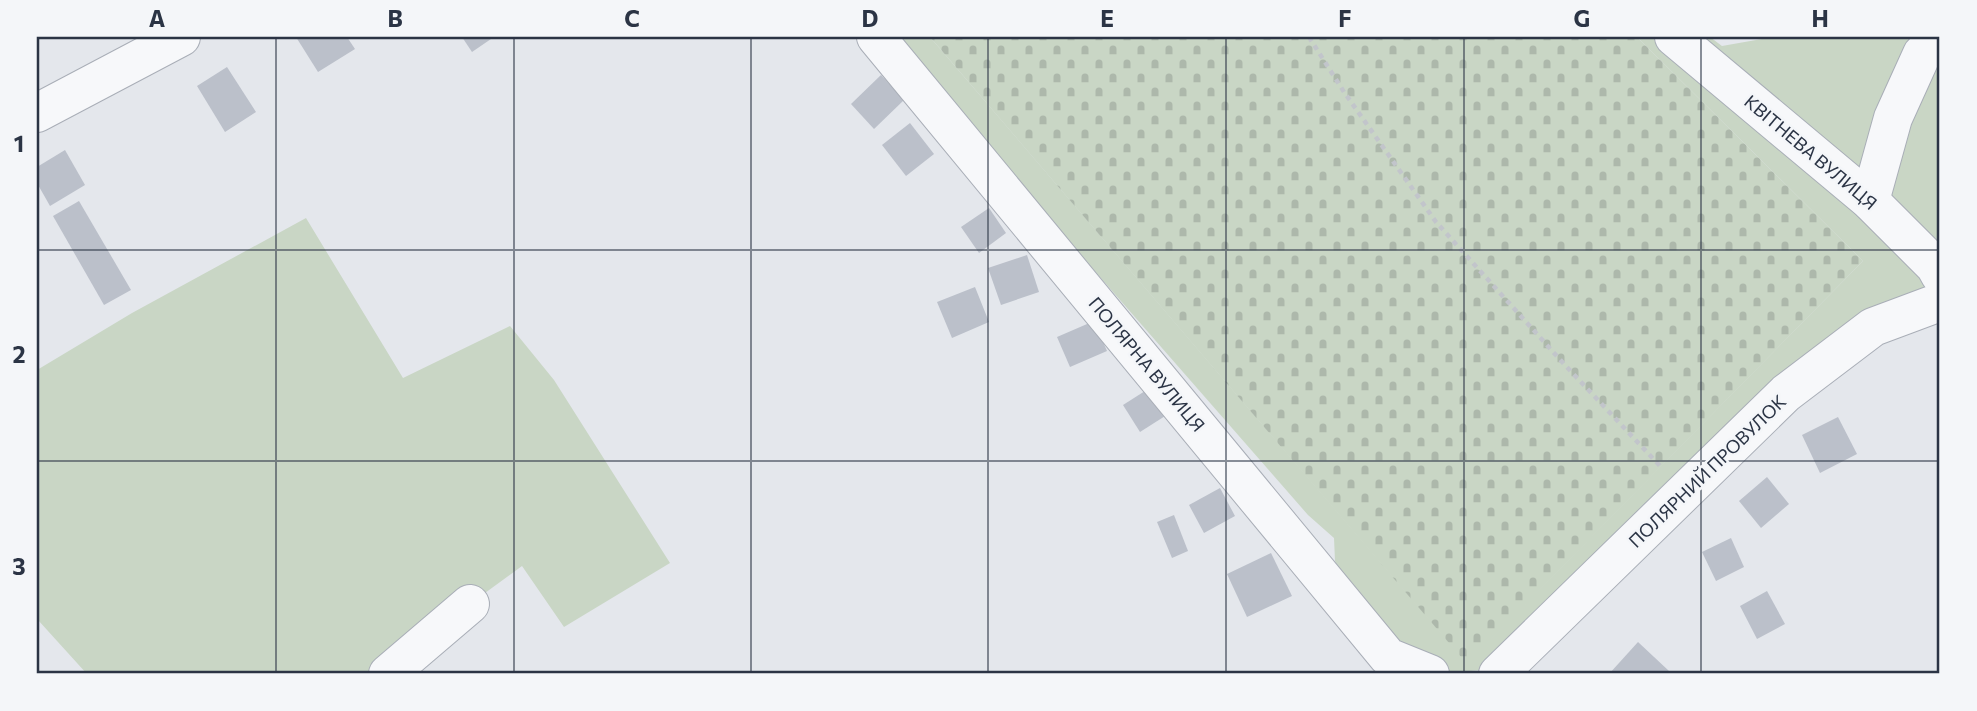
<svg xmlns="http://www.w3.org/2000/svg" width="1977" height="711" font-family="Commissioner,sans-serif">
<defs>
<pattern id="cemetery-stones" width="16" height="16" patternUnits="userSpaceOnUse" patternTransform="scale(1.75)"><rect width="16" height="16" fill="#c9d6c5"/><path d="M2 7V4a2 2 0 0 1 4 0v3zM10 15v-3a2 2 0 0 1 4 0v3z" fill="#adb8ab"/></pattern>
</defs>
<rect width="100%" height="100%" fill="#e4e7ec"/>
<g fill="#c9d6c5">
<polygon points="890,37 930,37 1467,663 1863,261 1637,37 1664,37 1747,110 1933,286 1494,669 1445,673 1427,668 1352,602 1335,561 1334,538 1308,515"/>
<polygon points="1697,37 1710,37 1722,46 1773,37 1924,37 1868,180"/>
<polygon points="1940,48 1940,256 1878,201"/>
<polygon points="306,218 403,378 510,326 554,380 670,563 564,627 522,566 374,674 87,674 38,620 37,621 37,370 132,313"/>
</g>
<polygon fill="url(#cemetery-stones)" points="930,37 1637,37 1863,261 1467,664"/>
<g fill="#bbc0ca">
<polygon points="296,37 347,37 355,49 318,72"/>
<polygon points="462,37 489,37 491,39 472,52"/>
<polygon points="227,67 256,112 225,132 197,86"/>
<polygon points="881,75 904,100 874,129 851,104"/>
<polygon points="910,123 934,154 906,176 882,145"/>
<polygon points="65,150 85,185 50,206 37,183 37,167"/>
<polygon points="79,201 131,290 104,305 53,216"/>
<polygon points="989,208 1006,233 979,253 961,227"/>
<polygon points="1027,255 1039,292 1001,305 988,268"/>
<polygon points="975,287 989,322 952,338 937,302"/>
<polygon points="1094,321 1107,351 1070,367 1057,337"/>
<polygon points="1156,384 1173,411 1140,432 1123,405"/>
<polygon points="1838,417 1857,454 1820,473 1802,435"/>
<polygon points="1767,477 1789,504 1761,528 1739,501"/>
<polygon points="1220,488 1235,516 1204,533 1189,505"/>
<polygon points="1174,515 1188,551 1172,558 1157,522"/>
<polygon points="1731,538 1744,567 1716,581 1702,552"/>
<polygon points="1271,553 1292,596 1247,617 1227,574"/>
<polygon points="1767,591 1785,624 1757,639 1740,606"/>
<polygon points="1638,642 1669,671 1665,674 1609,674"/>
</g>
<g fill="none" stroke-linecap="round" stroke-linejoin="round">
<g stroke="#a9aeb7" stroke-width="40">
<g id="minor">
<polyline points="876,37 1388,657 1430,674"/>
<polyline points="1674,37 1870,201 1935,266 1940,275"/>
<polyline points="37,113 181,37"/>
<polyline points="1870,201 1893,118 1922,54 1940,38"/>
<polyline points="388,674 470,604"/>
<polyline points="1498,674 1786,393 1873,327 1940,302"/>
</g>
</g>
<polyline stroke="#c2c5cb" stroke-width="4.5" stroke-dasharray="5 5" stroke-linecap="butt" points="1309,37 1344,92 1436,222 1564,364 1661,467"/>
<use href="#minor" stroke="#f7f8fa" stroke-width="38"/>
</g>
<path fill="none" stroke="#2b3445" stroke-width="2" stroke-opacity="0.55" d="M 276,37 L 276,674M 514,37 L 514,674M 751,37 L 751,674M 988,37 L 988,674M 1226,37 L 1226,674M 1464,37 L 1464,674M 1701,37 L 1701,674M 37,250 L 1940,250M 37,461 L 1940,461"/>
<g text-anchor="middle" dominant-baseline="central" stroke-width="5" stroke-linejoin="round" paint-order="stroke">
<g font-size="18" fill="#2b3445" stroke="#f4f6f9">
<text transform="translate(1811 152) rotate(40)">КВІТНЕВА ВУЛИЦЯ</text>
<text transform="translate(1147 364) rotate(50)">ПОЛЯРНА ВУЛИЦЯ</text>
<text transform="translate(1707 471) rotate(-44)">ПОЛЯРНИЙ ПРОВУЛОК</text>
</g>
</g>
<rect width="1977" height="711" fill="none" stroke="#f4f6f9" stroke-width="77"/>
<rect x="38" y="38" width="1900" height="634" fill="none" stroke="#2b3445" stroke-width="2.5"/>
<g font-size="23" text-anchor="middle" font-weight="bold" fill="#2b3445">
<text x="157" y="27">A</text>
<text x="395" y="27">B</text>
<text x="632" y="27">C</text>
<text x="870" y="27">D</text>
<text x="1107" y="27">E</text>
<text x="1345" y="27">F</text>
<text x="1582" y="27">G</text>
<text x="1820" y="27">H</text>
<text x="19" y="152">1</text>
<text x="19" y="363">2</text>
<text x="19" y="575">3</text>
</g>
</svg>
